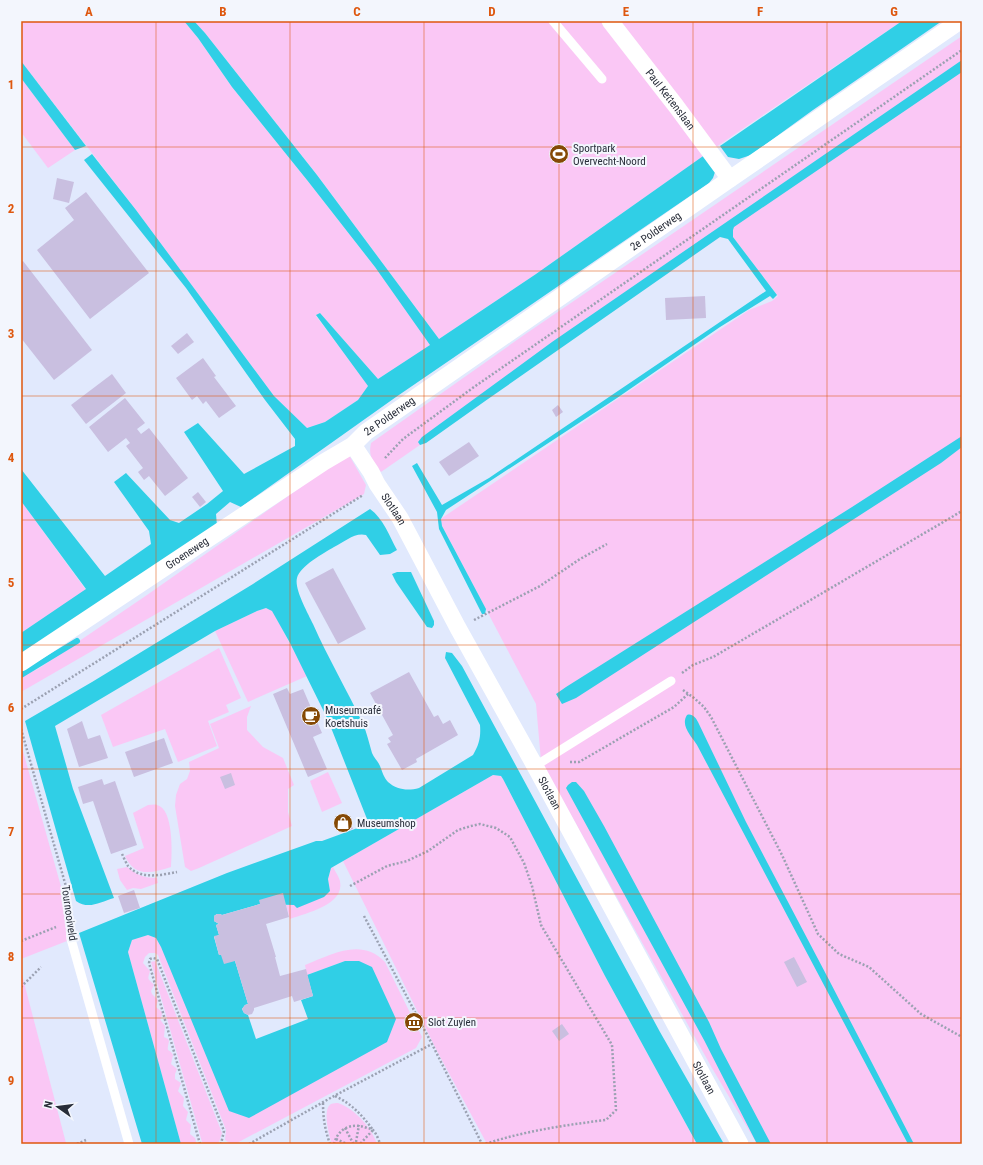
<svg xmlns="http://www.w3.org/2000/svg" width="983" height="1165" font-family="'Roboto Condensed',sans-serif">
<rect width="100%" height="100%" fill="#e1e9fd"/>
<g fill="#fac7f5">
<polygon points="21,21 184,21 198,38 232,87 307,180 375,267 431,345 378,379 320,313 316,316 369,386 358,400 325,422 307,428 274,396 136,210 21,61"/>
<polygon points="194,21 902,21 719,145 536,274 439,339 318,176 205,33"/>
<path d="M 962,36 L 962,1144 L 757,1144 L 712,1068 L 541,761 L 536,704 L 439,520 L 749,310 L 772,301 L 778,296 L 733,237 L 733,228 L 381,472 C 373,461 368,457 371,443 L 524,335 Z"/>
<polygon points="21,78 75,150 48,168 21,132"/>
<polygon points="349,455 366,485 364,494 21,692 21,677 38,669 147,595 338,461"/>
<polygon points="21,501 86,590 21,633"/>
<polygon points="266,608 272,610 307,676 248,702 215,631 257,611"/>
<polygon points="219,648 241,698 226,705 229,712 208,721 217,746 178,762 165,729 113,747 101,715"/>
<polygon points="251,706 247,717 247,730 263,747 283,758 294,785 288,789 288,812 292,826 199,868 191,871 185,867 175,806 176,795 180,784 187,779 190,771 189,762 219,748 210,724"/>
<polygon points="21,744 62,890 67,941 21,959"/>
<polygon points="328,772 342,803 322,812 310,781"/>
<polygon points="493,775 501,776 503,779 605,976 697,1144 487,1144 437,1051 343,861"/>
<path d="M 148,805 C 151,805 155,804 157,805 C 174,809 172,854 171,867 C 152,873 135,878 125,856 L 144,848 L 133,813 Z"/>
<path d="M 127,867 C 137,875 144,878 157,878 L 158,883 L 141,889 L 133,888 L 127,890 L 120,880 L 117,869 Z"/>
<path d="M 333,867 C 335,871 339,877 340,881 C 345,905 306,913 290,919 L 286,905 L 294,905 L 330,891 L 328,879 L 331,868 Z"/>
<path d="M 148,935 L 156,938 L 161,947 L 249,1118 L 345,961 L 307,975 L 305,965 C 331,955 361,937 385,962 L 422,1037 L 416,1048 L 235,1144 L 231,1144 L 225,1140 L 226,1130 L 158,955 L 155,953 L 149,953 L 145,957 L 143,963 L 150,971 C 147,981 148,978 154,985 L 151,991 L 152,994 L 158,1000 L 156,1007 L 162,1012 C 162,1022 157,1016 165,1026 L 164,1037 L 168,1039 L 169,1041 C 166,1055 169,1047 173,1055 L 171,1064 L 177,1069 L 175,1074 L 175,1079 L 181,1083 L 178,1091 L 184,1098 L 183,1106 L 188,1112 L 186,1120 L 191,1125 L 190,1134 L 195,1138 L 196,1141 L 195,1144 L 181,1144 L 128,952 L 132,940 Z"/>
<path d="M 155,961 L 222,1133 L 219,1142 C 213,1145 208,1145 202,1142 L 151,962 Z"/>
<polygon points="21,971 66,1143 66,1144 21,1144"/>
<path d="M 338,1103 C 355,1109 371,1127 377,1144 L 332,1144 C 329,1136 322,1109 331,1104 C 333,1103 336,1103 338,1103 Z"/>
</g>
<g fill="#30cfe6">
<polygon points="184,21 194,21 205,33 317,175 439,339 536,274 706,154 715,172 713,178 709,183 396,397 241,507 230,502 216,514 217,526 21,657 21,633 86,589 21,501 21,469 105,576 151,544 149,531 114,482 126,473 170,520 179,523 207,504 223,491 184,432 198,423 244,474 295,446 295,439 265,400 186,288 84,160 92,154 136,210 274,396 307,428 325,422 358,400 368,386 316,315 320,313 378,379 430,345 375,267 307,180 232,87 198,38"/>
<polygon points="902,21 942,21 813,110 751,155 739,159 728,157 720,146"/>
<polygon points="962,60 962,72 734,227 733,230 733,237 777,295 773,299 770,296 720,327 617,398 446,510 441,519 442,526 486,609 485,614 482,614 439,529 437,512 412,466 417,463 442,505 489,478 766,291 728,239 720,237 488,399 426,443 420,445 418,442 422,437 552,342"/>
<polygon points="21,61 86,146 75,150 21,78"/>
<polygon points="962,436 962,447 941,463 576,698 562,704 556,694 566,687 852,507"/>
<path d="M 370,509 C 383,518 390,537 397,550 L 390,554 L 380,555 L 366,535 C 355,532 344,542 334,547 C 324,553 300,566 297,578 C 294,589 308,613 313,624 C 328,658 347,690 363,724 C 367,733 369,743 372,753 C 374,758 378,761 380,766 C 382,771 384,778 388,782 C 397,790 408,791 419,788 L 473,755 C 479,745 481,737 480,725 L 445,658 L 446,652 L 452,653 L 462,666 L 660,1032 L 724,1144 L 697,1144 L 605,976 L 503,779 L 501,776 L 493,775 L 331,868 L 328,879 L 330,891 L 324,897 L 297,908 L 294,905 L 260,904 L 222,915 L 220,914 L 217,914 L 214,916 L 214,921 L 219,924 L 216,925 L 219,935 L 214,937 L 219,955 L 221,955 L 235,961 L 248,1004 L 245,1005 L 242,1009 L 244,1013 L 248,1015 L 256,1039 L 308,1019 L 301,1000 L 313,996 L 307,975 L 345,961 L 359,961 L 372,967 L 396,1019 L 387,1042 L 249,1118 L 229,1111 L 161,947 L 156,938 L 148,935 L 132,940 L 128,952 L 181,1144 L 142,1144 L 79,933 L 227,873 L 316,841 L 322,841 L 363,826 L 367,819 L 328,720 L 290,643 L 272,611 L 266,608 L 257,611 L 215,631 L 55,726 L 73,789 L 114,898 C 100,902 89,910 76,901 L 25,721 L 92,682 L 253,584 Z"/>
<polygon points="397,572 411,572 434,621 434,625 432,628 427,627 396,582 392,574"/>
<path d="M 687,715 C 692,713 696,718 698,722 L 746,822 L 828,978 L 914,1144 L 908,1144 L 697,745 C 692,737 680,726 687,715 Z"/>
<polygon points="572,782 576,782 584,791 604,826 709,1022 721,1049 771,1144 757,1144 704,1040 566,788 568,785"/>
</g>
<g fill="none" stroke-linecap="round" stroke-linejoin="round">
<polyline stroke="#30cfe6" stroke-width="6" points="21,675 77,641"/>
</g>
<g fill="#c9bfe0">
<polygon points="57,178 74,182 69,203 53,199"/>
<polygon points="86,192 149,273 90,319 37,250 74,220 65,208"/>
<polygon points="23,261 92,350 54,380 21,338 21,262"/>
<polygon points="705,296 706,318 666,320 665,298"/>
<polygon points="187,333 194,342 178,354 171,346"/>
<polygon points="203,358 216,376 214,377 236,406 219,418 206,401 203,404 197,396 192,400 176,378"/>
<polygon points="112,374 126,393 86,424 71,405"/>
<polygon points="125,398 145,423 137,429 141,434 149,428 188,478 165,496 149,476 144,480 138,472 143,468 126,446 130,443 126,438 108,452 89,427"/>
<polygon points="558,405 563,412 556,417 552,410"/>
<polygon points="469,442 479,456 449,476 439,462"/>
<polygon points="198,492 206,502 200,507 192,497"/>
<polygon points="333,568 366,629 338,644 305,583"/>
<polygon points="409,672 434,717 438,715 443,724 450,720 458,735 416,759 417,762 402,770 387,744 391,742 388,738 393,735 370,693"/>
<polygon points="287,688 290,694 303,689 322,733 313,737 327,769 308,777 273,694"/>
<polygon points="82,721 88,739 100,735 108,758 79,767 67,729"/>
<polygon points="164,738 173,763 134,777 125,752"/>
<polygon points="231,773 235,785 225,789 220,777"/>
<polygon points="102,779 104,785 115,781 137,845 111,854 93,801 83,804 78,787"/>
<polygon points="346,813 353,829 342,832 335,817"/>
<polygon points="134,890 140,908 124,913 118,896"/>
<polygon points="283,893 289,917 266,924 276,957 275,957 280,976 306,969 313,996 294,1002 292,996 254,1008 254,1010 252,1014 248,1015 244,1013 242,1009 245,1005 248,1004 235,961 224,964 221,955 219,955 214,936 219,935 216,925 219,924 214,921 214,916 217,914 220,914 222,915 260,904 259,900"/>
<polygon points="794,957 807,982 797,987 784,962"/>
<polygon points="562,1024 569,1034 559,1041 552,1031"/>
</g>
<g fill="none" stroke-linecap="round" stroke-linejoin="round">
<g stroke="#9ba1b2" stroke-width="2.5" stroke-dasharray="2 2" stroke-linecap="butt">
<polyline points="385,458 403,439 474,387 962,50"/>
<polyline points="474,620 540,586 580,559 607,544"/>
<polyline points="682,673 693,665 713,657 768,625 962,511"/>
<polyline points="683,690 694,698 704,707 711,717 782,855 818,934 839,954 869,967 921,1014 962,1037"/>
<polyline points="21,709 363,495"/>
<polyline points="21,729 67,890 69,907"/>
<polyline points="570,762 579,762 674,707 688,694"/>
<path d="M 122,854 C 124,858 126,863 128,866 C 141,880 161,875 177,872"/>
<path d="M 350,886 L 387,866 L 407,861 L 428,851 L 458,830 L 471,826 L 480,824 L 496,828 L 510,837 L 524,863 L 532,886 L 541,925 L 612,1045 L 616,1110 L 606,1120 C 565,1125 525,1131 485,1144"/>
<polyline points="364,916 432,1044 482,1144"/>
<polyline points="21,941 56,927"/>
<polyline points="21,987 41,967"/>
<path d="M 335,1096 C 352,1104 362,1115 373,1130 L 360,1144"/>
<path d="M 323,1103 C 323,1118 325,1130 330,1144"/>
<polyline points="345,1128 353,1143"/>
<polyline points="336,1139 347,1144"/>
<polyline points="356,1142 359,1125"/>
<polyline points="77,1144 86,1140"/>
<polyline points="200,1144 149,963 150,959 153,958 157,959 224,1131 221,1144"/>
<polyline points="249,1144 334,1096 432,1044"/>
<path d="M 334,1144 C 338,1128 352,1122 367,1128 C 369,1128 371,1129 373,1130 C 376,1133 379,1140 380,1144"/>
</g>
<g stroke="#fff" stroke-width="9">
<polyline points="553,21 602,79"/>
<polyline points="535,766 671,681"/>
<polyline points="70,921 71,939 129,1144"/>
</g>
<g stroke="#fff" stroke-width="17">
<path id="s1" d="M 610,21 L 676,106 L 730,179"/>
<path id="s2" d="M 353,445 L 371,472 L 377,484 L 400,518 L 458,628 L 535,766 L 740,1144"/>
<path id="s3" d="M 21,663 L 324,462 L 353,445 L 366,432 L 730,179 L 960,21"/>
</g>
</g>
<path fill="none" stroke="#de570e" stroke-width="1" stroke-opacity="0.55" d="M 156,21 L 156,1144M 290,21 L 290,1144M 424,21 L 424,1144M 559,21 L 559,1144M 693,21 L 693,1144M 827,21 L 827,1144M 21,147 L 962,147M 21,271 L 962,271M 21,396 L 962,396M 21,520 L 962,520M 21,645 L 962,645M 21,769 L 962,769M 21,894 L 962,894M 21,1018 L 962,1018"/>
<defs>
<g id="stadium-disc" transform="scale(1)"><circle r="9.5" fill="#854905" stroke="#f3f6fd"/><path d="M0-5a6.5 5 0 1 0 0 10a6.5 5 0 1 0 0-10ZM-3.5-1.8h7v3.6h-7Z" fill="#fff"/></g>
<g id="cafe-disc" transform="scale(1)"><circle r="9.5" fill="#854905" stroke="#f3f6fd"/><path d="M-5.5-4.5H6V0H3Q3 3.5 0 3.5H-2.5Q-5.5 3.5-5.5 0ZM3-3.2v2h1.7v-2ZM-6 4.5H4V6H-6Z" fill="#fff"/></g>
<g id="shop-disc" transform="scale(1)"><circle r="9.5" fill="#854905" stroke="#f3f6fd"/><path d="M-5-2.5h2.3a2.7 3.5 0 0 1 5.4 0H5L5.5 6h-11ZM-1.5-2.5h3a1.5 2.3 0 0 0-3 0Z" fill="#fff"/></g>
<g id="museum-disc" transform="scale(1)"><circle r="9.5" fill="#854905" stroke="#f3f6fd"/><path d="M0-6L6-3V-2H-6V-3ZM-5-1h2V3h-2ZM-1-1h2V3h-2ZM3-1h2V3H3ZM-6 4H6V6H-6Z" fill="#fff"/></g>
</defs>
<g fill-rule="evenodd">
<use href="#stadium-disc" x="559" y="154"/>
<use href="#cafe-disc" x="311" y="716"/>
<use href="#shop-disc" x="343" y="823"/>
<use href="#museum-disc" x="414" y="1022"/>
</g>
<g text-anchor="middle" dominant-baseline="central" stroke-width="4" stroke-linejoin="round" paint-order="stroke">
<g font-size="11" fill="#282d39" stroke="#f3f6fd">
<text stroke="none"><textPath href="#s1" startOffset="99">Paul Kettenslaan</textPath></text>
<text stroke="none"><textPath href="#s3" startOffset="768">2e Polderweg</textPath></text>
<text stroke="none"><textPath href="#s3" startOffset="444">2e Polderweg</textPath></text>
<text stroke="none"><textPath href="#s2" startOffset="76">Slotlaan</textPath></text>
<text stroke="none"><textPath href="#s3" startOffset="199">Groeneweg</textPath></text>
<text stroke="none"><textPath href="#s2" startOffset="400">Slotlaan</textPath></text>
<text transform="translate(69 913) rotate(82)">Tournooiveld</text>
<text stroke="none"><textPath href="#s2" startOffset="724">Slotlaan</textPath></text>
</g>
<g font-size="11" fill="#282d39" stroke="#f3f6fd" text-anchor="start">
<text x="573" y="148">Sportpark<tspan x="573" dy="13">Overvecht-Noord</tspan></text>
<text x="325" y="710">Museumcafé<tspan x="325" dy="13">Koetshuis</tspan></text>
<text x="357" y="823">Museumshop</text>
<text x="428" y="1022">Slot Zuylen</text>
</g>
</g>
<rect width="983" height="1165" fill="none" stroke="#f3f6fd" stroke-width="44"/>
<g transform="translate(58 1107) rotate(284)" stroke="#f3f6fd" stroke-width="3" paint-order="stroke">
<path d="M0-3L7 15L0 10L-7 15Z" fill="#282d39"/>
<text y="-6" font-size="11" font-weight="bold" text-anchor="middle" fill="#282d39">N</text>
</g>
<rect x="22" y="22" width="939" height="1121" fill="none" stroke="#de570e" stroke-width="1.5"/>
<g font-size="13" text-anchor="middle" font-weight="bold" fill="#de570e">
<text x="89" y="16">A</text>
<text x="223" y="16">B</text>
<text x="357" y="16">C</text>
<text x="492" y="16">D</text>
<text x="626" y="16">E</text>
<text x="760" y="16">F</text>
<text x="894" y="16">G</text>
<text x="11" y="89">1</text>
<text x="11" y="213">2</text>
<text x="11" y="338">3</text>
<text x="11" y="462">4</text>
<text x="11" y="587">5</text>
<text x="11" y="712">6</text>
<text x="11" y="836">7</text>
<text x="11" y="961">8</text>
<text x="11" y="1085">9</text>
</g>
</svg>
